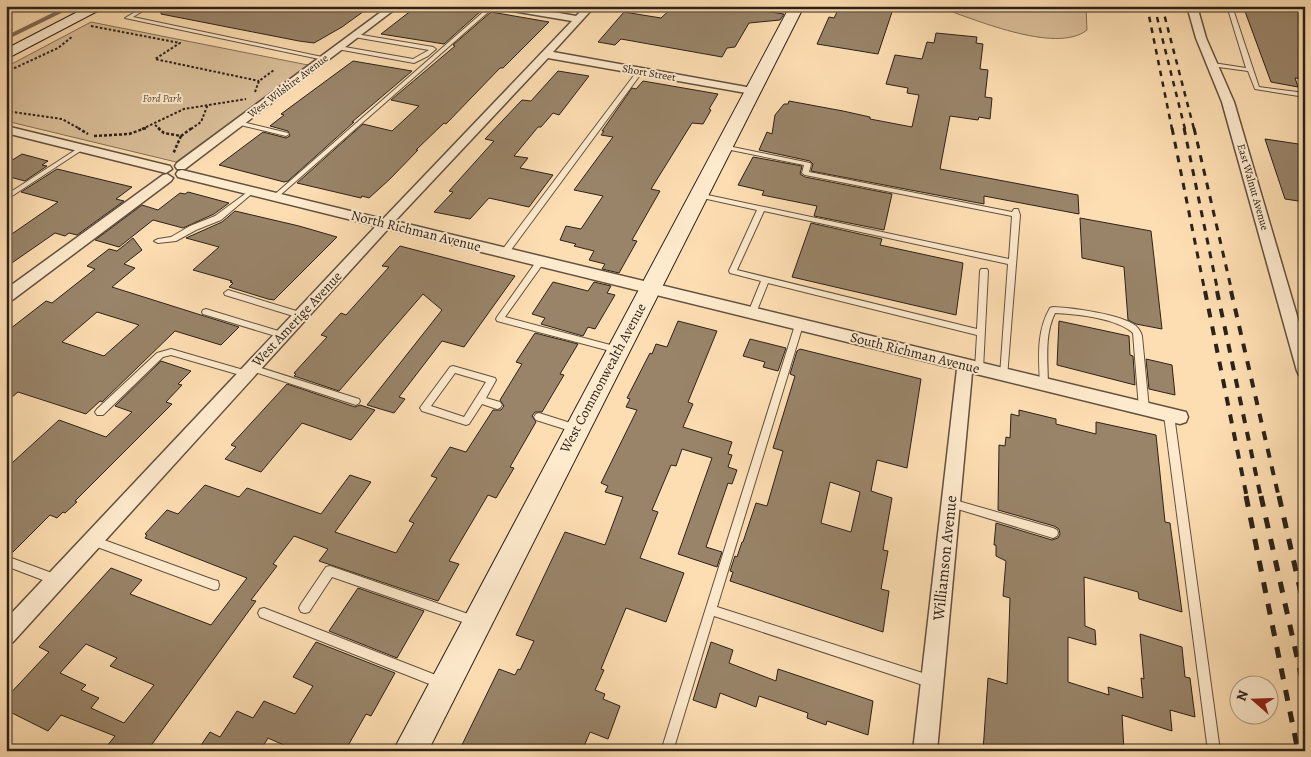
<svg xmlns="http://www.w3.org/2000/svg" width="1311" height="757" font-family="Alegreya,serif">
<rect width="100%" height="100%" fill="#fddeb2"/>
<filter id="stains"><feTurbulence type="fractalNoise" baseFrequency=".004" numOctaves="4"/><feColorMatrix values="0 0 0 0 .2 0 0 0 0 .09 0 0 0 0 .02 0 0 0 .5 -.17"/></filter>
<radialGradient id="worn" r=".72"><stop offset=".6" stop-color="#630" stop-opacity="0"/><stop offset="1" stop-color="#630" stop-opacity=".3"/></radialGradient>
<g fill="#d9be98" stroke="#827058">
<path d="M 936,6 L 1086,6 L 1087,30 C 1056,55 971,18 936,6 Z"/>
<polygon points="91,22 308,65 176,162 6,121 6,67"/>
</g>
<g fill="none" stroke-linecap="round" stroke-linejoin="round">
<polyline stroke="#7f6c56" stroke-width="4" points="6,38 71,6"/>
</g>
<g fill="#998469" stroke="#2c2219" fill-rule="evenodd">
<polygon points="161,6 199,6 222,10 228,6 371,6 342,27 314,43 299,41 161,14"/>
<polygon points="417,6 457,6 482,10 444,44 381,34"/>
<polygon points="674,6 752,6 750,9 784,14 780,20 749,23 735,47 727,48 722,57 621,39 615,45 598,42 624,12 661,18"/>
<polygon points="840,6 894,6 878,54 817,44 829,17 834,18"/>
<polygon points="1243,6 1296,6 1305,23 1305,79 1295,78 1298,87 1271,82"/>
<polygon points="491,12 549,22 503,68 500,68 446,124 444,123 416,150 418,150 390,179 369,198 362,196 361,198 297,183 363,124 392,131 419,106 391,100 455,46 453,45"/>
<polygon points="936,33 977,37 976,43 983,44 980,69 988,70 985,97 992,98 990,119 979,117 978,120 950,116 940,169 1078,195 1079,214 984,196 984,204 811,171 813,164 810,161 759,150 767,132 772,134 775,115 784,104 788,104 789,101 843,111 870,117 870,119 912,127 919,95 907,93 908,88 886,84 895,55 922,59 927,42 934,43"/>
<polygon points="353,61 412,71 352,122 354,122 288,181 284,182 219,165 263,132 286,138 290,136 288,131 270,126 284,115 281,114"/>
<polygon points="558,71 589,76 559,115 553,113 541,127 538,127 514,156 528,158 520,168 553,175 529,207 489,198 470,219 434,212 453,192 449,191 494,141 485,139 522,100 531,101"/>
<polygon points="643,81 718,94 709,109 711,110 703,124 692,123 651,189 660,191 632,240 637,241 619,273 602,269 605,264 589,260 594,251 574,246 576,244 560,240 566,226 581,229 603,196 574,190 613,137 601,135 604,131 602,131 632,88 636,89"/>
<polygon points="1265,139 1305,145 1305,202 1285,199"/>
<polygon points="22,154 48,161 42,165 47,166 25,181 6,176 6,164"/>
<polygon points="753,157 802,166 800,174 805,177 892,194 884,230 814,216 817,206 762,195 764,191 738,185"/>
<polygon points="57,169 132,187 116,199 124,201 77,235 69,233 65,236 55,233 6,267 6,238 58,202 21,192"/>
<polygon points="188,192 229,203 214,214 183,228 153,220 119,247 95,240 142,205 158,210 180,193 185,194"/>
<polygon points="235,211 299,226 337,237 274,300 268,299 229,287 233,283 230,282 232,281 193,270 219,247 186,238 222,222"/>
<polygon points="1080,218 1151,231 1162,329 1136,324 1128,320 1124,267 1082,258"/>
<polygon points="811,223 882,239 880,245 963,263 956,315 792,277"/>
<path d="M 133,238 L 142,250 L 124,264 L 135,268 L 112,287 L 239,327 L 221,345 L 175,331 L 102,402 L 100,401 L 86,414 L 18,392 L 6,402 L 6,332 L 46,301 L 52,303 L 95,269 L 87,266 L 109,249 L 117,251 ZM 97,312 L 139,325 L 104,356 L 62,342 Z"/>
<polygon points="400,246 515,276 464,347 442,341 399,397 405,399 394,413 367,405 442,310 423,294 339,391 294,376 296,374 294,373 327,337 321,335 341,313 346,315 389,267 382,266"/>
<polygon points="553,282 588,291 594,282 611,286 607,293 615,295 595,329 588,327 583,336 541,324 545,318 532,314"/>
<polygon points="678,321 717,331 688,402 693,404 683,427 732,442 728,454 732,455 728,467 737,470 732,484 728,483 706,547 722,552 717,567 678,554 712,458 682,449 676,466 671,465 652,510 658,512 640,558 684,573 666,622 626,608 601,669 604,670 595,690 605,694 603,699 620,706 608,739 590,732 582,751 459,751 499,669 515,675 518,669 520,670 534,641 516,635 565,532 605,545 623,497 605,492 608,486 601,483 637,410 626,407 630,399 627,398 650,353 652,354 656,344 667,347"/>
<polygon points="1059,321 1129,336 1130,355 1133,356 1135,385 1057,365"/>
<path d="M 535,333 L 578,344 L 560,374 L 564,375 L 542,412 L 535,412 L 532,416 L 536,422 L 510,467 L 514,468 L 496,498 L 488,495 L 449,561 L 459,564 L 438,601 L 319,561 L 328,549 L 294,536 L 273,564 L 277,566 L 251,600 L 256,601 L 147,751 L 103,751 L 115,736 L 61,715 L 48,731 L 6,710 L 6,698 L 49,652 L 39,647 L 111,568 L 142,580 L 130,594 L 211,625 L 247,578 L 145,538 L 147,535 L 145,534 L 167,510 L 178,514 L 205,485 L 239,497 L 247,488 L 321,514 L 350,475 L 371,482 L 335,532 L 396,553 L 414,523 L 409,521 L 437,478 L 431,476 L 450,447 L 466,452 L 493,410 L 501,410 L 504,406 L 500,400 L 522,364 L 516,362 ZM 86,644 L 117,658 L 110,666 L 154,685 L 124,723 L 91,708 L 99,698 L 81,690 L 86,685 L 60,673 Z"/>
<polygon points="750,339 786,348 778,371 763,367 765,362 743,356"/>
<path d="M 800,349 L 921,379 L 907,468 L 877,460 L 871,491 L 892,498 L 883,550 L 888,551 L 881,589 L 889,591 L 883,632 L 730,581 L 733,572 L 730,571 L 735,556 L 737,557 L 742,542 L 743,542 L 756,503 L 767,506 L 783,451 L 773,448 L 795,376 L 790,374 L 797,351 ZM 830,482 L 860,492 L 851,532 L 821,523 Z"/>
<polygon points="1146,359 1172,365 1175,395 1149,389"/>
<polygon points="161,361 191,371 178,384 182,385 166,402 172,404 75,501 77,502 65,513 63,512 57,518 50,515 10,555 6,554 6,461 12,463 59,420 106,437 132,412 115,406"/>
<polygon points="287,384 355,407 360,405 375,410 351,440 302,423 261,472 225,459 236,447 231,445"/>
<polygon points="1019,410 1056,419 1056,424 1096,434 1096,422 1156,435 1165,522 1170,523 1182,612 1139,599 1138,592 1084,577 1085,626 1095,630 1096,645 1068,637 1068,682 1109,695 1108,687 1143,698 1141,678 1144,679 1140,634 1182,647 1185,677 1190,678 1195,717 1170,710 1172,731 1122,715 1124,751 983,751 988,678 1007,684 1010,598 1003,596 1006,561 996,556 996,545 994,545 996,523 1052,540 1058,538 1060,534 1059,529 1054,526 998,510 999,445 1005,446 1006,437 1010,438 1011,414 1019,416"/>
<polygon points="358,588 424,611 397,658 329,631"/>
<polygon points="316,642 395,673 371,716 366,714 345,751 297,751 268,738 260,751 246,746 245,748 250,751 197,751 210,732 220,737 237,711 253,718 264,701 295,714 313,686 293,677"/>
<polygon points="711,642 733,650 729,663 776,681 778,669 873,701 868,735 827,721 826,725 807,718 808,713 759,696 756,707 720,693 716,708 693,700"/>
</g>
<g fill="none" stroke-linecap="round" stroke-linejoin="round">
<g stroke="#60513f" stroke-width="2">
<g id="service">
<polygon points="145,6 151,6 133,17 327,58 324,60 125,18"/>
<polygon points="490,6 495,6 278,197 274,197 274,195"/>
<polygon points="1227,6 1232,6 1259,87 1305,93 1305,97 1255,89 1248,71 1211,66 1211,64 1213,63 1246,68"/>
<polygon points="356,34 433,47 436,49 428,56 414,63 337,49 336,48 339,46 413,59 429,50 354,37 353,36"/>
<polygon points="638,70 643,71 508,254 502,254 501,252 502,250"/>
<polygon points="238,121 288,133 289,134 286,136 236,124 236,122"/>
<polygon points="83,145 86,147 85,148 6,200 6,195"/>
<polygon points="723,145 810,163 811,164 809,172 1012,212 1014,209 1018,209 1020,215 1007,377 1001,377 1000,375 1008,264 764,211 737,270 977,329 980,271 981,269 987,269 988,271 983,369 979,372 975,369 977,335 768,283 756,313 755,315 749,315 748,313 761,281 730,273 729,271 757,210 698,197 695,195 698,193 1009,259 1012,216 805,175 802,173 804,165 721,148 720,147"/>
<polygon points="253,188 255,189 255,191 221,220 196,230 176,241 158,243 154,241 158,239 171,237 190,226 215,216"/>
<polygon points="541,258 545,261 505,317 618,347 622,350 621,352 618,353 497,321 496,319 497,317 538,259"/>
<polygon points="228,290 303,313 304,315 300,318 225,295 224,293"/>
<path d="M 1053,307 C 1073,308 1121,314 1136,326 C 1139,329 1141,332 1142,336 L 1149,409 L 1147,412 L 1141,412 L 1139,409 L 1133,333 C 1117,318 1076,314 1055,313 C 1044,335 1048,361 1048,385 L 1047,387 L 1041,387 L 1040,385 C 1039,358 1036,332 1050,308 Z"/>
<polygon points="206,309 285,333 286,335 282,338 203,314 202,312 203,310"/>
<polygon points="799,322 803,325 717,607 932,676 936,678 938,682 936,686 932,688 714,616 673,751 661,751 795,325"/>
<polygon points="171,349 247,371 251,374 247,377 171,355 163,357 103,415 97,415 95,412 97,409 157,353"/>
<polygon points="252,365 359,399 360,401 359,403 356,405 249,370 248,368 249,366"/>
<path d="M 453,366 L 495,378 L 496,380 L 486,398 L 500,402 L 502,405 L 500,408 L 497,409 L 482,404 L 469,424 L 466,425 L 422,411 L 420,408 L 422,405 L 450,367 ZM 455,373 L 486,382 L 464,417 L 431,406 Z"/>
<polygon points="1169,411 1172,412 1174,415 1220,751 1208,751 1164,415 1166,412"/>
<polygon points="539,413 580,426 582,429 580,432 577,433 536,420 534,417 536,414"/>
<polygon points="951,499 1053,528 1057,530 1058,533 1057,536 1053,538 951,507 947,506 946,503 947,500"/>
<polygon points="93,536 214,580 218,581 219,585 218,589 214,590 89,544 88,541 89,538"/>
<polygon points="6,556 60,576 61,580 60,584 56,585 6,566"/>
<polygon points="330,566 474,616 478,617 480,621 478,625 474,626 332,577 309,612 305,613 301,612 299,608 301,604 326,567"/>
<polygon points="264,608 446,679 448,683 446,687 442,689 260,617 258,613 260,609"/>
</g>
</g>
<g stroke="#60513f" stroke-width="3">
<g id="minor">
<polygon points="389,6 399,6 185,169 177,169 175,166 177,163"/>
<polygon points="497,6 519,6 576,16 586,6 595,6 553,52 752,88 757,91 752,94 548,58 395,221 1186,412 1188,417 1186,422 1180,424 972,373 937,751 913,751 957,369 388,229 13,642 6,645 6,619 376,226 178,177 176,174 178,171 182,170 383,219 572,21 501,9"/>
<polygon points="1187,6 1197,6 1206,38 1234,102 1305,343 1305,377 1299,375 1297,371 1222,102 1196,38"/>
<polygon points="6,126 170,166 172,169 166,173 6,133"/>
<polygon points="167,174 173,178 171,181 11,301 6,302 6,289 163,175"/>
</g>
</g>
<g stroke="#2c2219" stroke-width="2">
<g id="secondary">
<polygon points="89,6 107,6 6,59 6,49"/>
<polygon points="790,6 804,6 428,751 393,751"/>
</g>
</g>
<g stroke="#2c2219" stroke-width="2" stroke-dasharray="2.5 2" stroke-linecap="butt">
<polyline points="91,26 180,43 155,59 259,81"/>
<polyline points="6,72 58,48 73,36"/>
<polyline points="255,92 259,81 274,70"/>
<polyline points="6,111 62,119 80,129"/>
<polyline points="155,125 160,129"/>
<polyline points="142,129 184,109 246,99"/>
<polyline points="191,129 201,122 208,104"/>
</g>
<g stroke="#2c2219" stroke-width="2.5" stroke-dasharray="3 2" stroke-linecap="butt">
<polyline points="78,128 88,134"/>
<polyline points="158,128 164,133 181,136 173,154"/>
<polyline points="94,136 129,134 146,128"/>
<polyline points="181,136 192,128"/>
</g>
<use href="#service" fill="#feeacd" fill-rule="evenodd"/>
<use href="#minor" fill="#feeacd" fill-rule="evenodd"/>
<use href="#secondary" fill="#feeacd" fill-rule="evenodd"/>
<g stroke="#2c2219" stroke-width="2.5" stroke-dasharray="5.5 5.5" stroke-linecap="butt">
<polyline points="1147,6 1172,129"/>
<polyline points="1162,6 1194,129"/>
<polyline points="1157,17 1185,129"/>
</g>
<g stroke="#2c2219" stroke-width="3" stroke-dasharray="7 7" stroke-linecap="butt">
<polyline points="1172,128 1205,292"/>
<polyline points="1184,128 1218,292"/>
<polyline points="1194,128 1232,292"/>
</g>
<g stroke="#2c2219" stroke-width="4" stroke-dasharray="9 9" stroke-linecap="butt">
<polyline points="1205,291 1247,498"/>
<polyline points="1217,291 1261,498"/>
<polyline points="1231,291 1279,498"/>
</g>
<g stroke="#2c2219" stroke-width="5" stroke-dasharray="11 11" stroke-linecap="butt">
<polyline points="1246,496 1298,751"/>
<polyline points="1261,496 1305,693"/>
<polyline points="1279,496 1305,611"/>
</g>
</g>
<g text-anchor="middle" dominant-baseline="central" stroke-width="4" stroke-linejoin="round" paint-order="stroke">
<g font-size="11" fill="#2c2219" stroke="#feeacd">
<text transform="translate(649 73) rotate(10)">Short Street</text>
<text transform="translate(288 86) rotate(-37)">West Wilshire Avenue</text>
<text transform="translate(1253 187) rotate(74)">East Walnut Avenue</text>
</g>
<g font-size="11" font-style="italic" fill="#60513f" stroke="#feeacd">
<text x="162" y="98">Ford Park</text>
</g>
<g font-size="14" fill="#2c2219" stroke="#feeacd">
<text transform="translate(416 231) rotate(14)">North Richman Avenue</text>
<text transform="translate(297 319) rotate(-47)">West Amerige Avenue</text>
<text transform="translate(915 353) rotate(14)">South Richman Avenue</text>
<text transform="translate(603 378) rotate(-62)">West Commonwealth Avenue</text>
</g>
<g font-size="16" fill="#2c2219" stroke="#feeacd">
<text transform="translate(945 558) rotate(-84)">Williamson Avenue</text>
</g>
</g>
<rect width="1311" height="757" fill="none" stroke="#fddeb2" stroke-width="25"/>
<rect x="8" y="8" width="1296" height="742" fill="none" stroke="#2c2219" stroke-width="2.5"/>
<rect x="12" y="12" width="1286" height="732" fill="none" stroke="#2c2219"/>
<g transform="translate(1254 700) rotate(290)"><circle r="24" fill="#feeacd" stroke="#aa9a85"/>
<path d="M0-4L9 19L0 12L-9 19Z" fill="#8f2418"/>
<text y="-8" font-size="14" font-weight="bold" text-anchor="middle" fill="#2c2219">N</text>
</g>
<rect width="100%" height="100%" filter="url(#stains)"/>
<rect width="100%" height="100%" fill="url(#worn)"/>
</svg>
